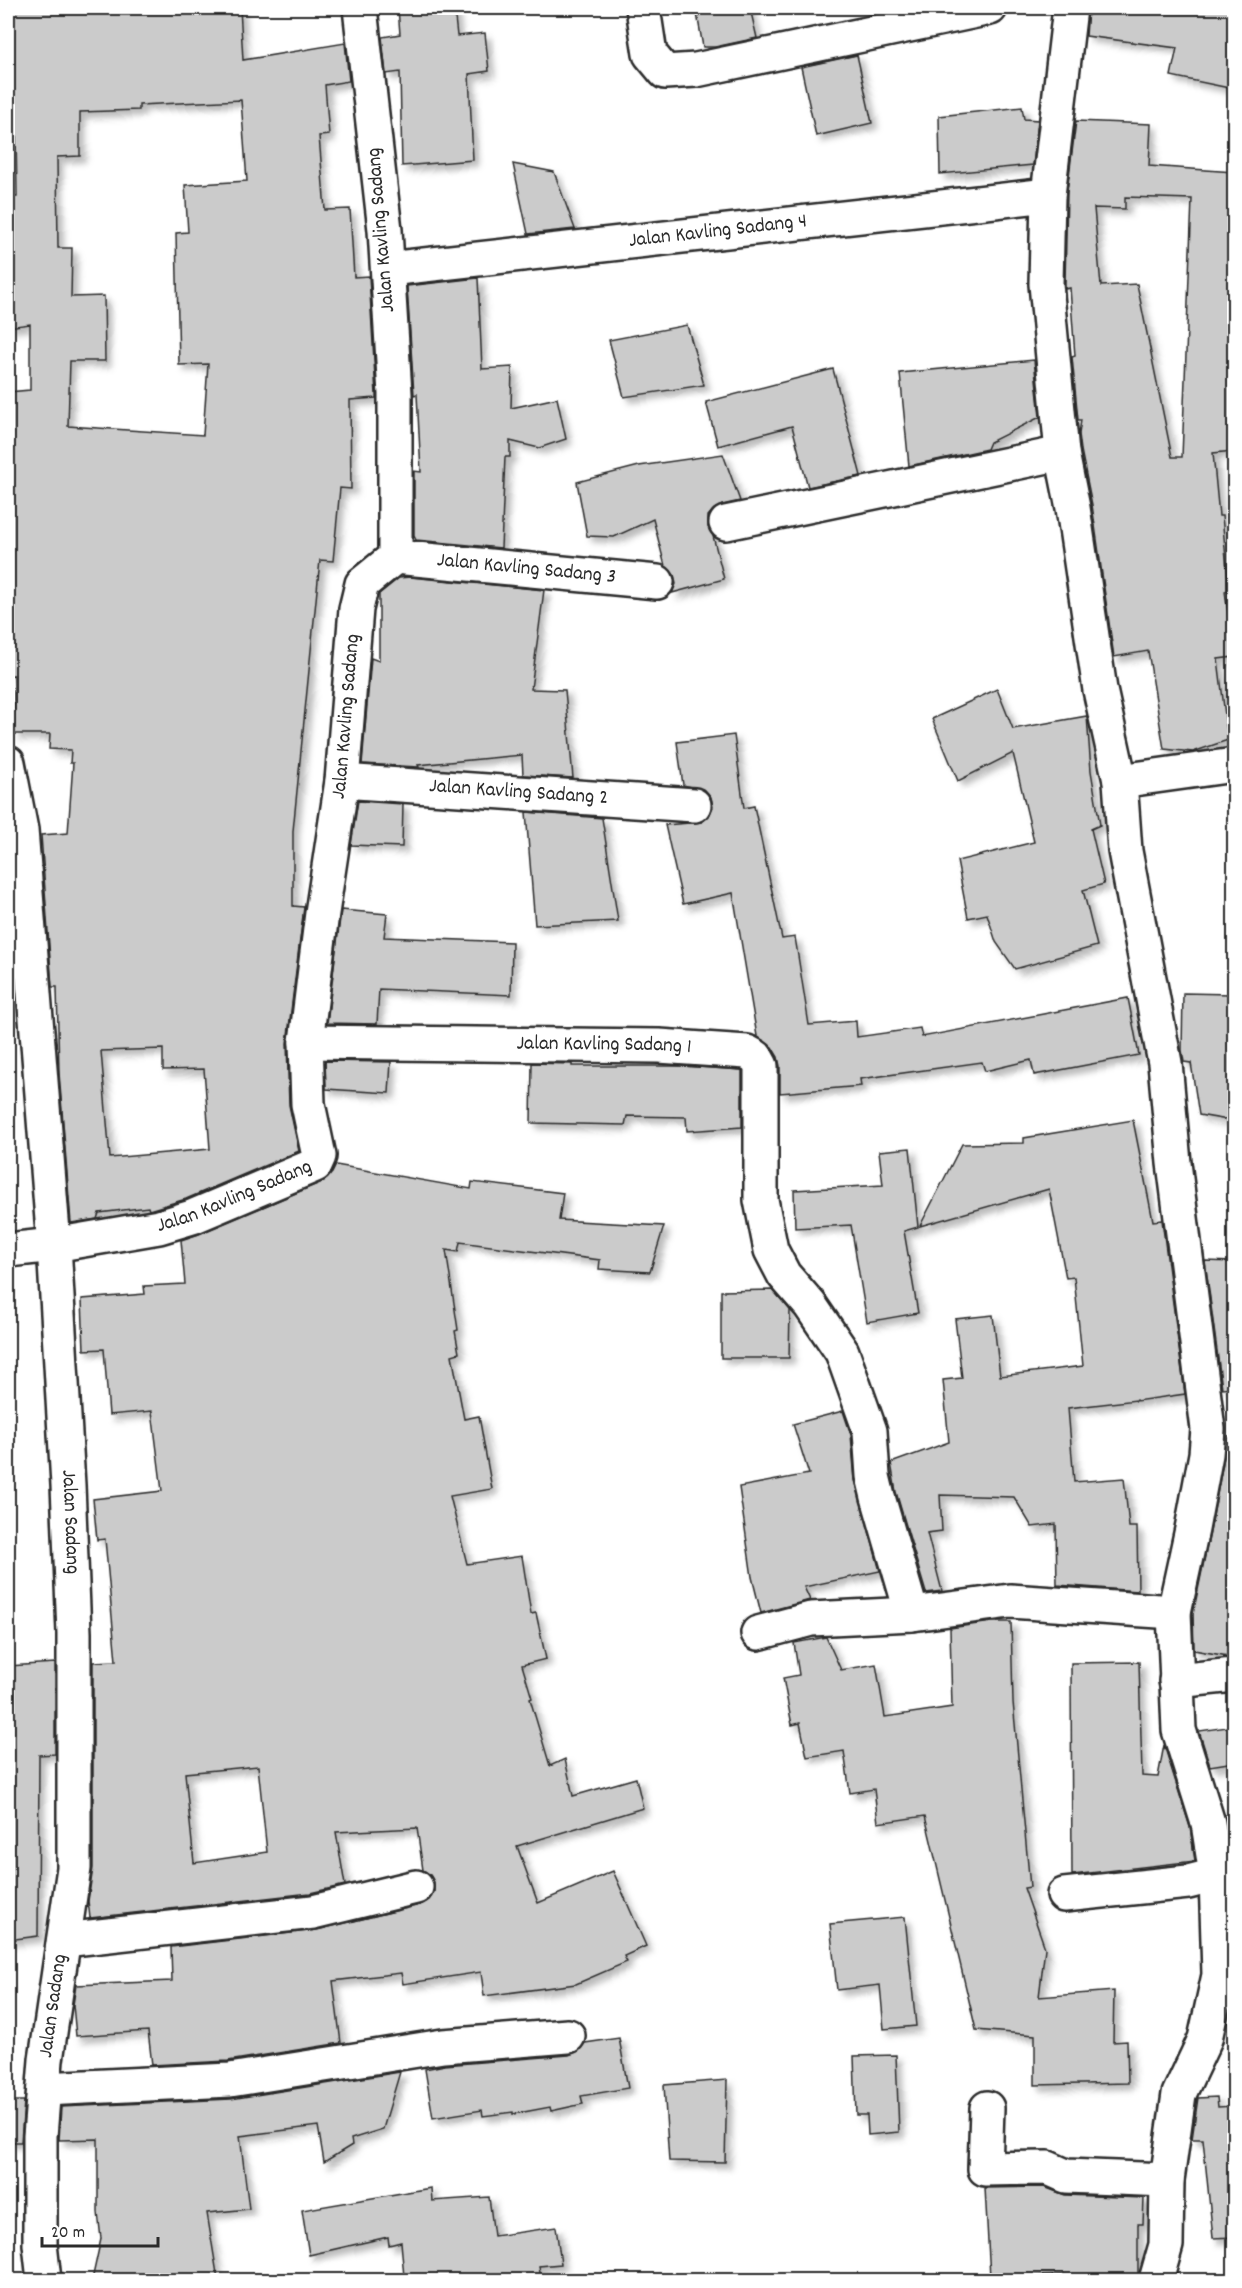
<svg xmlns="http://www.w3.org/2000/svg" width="1242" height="2288" font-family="Dekko,sans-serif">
<defs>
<filter id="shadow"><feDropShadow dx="5.5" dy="5.5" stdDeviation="3" flood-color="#0004"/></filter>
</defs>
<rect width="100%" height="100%" fill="#fff"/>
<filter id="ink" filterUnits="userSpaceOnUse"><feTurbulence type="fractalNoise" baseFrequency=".0167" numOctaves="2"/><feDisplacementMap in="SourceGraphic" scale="12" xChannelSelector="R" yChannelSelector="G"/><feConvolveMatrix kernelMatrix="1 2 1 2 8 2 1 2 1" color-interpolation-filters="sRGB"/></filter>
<g filter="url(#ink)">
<g fill="#cbcbcb" stroke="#2b2b2b" stroke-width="1.5" fill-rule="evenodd" filter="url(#shadow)">
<path d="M 8,8 L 240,8 L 243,60 L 345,43 L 349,81 L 325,85 L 329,135 L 319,136 L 325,210 L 350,209 L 354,277 L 369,276 L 376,395 L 376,398 L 350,400 L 351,489 L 340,488 L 333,561 L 320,560 L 293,831 L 293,906 L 304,907 L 287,1043 L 289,1105 L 299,1151 L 186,1199 L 149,1210 L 148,1207 L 99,1213 L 97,1219 L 71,1223 L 59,1073 L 57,987 L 52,987 L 41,835 L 68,833 L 73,763 L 70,763 L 71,750 L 49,749 L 50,734 L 14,734 L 14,675 L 8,676 L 8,392 L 30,390 L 30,324 L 8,327 L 8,197 L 17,197 L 16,131 L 8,132 ZM 241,100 L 247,181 L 185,185 L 188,232 L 176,233 L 179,365 L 208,364 L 203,435 L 68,426 L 70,361 L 105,361 L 104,296 L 71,297 L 72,248 L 58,248 L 57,157 L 80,156 L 80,112 L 139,110 L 139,105 ZM 163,1049 L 163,1070 L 204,1069 L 210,1149 L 110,1158 L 101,1051 Z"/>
<polygon points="398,8 454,8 457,36 485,33 489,71 469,74 473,160 402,166 400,72 386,74 382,37 400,34"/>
<polygon points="696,8 750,8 757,38 715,47 703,47"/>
<polygon points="1088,8 1234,8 1234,89 1171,76 1177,48 1086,36"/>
<polygon points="857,55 872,123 816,136 801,67"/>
<polygon points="1022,107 1024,119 1038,120 1033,165 940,174 939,116"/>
<path d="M 1076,121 L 1151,124 L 1149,166 L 1234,172 L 1234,451 L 1213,453 L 1219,516 L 1222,516 L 1229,590 L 1225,591 L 1234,657 L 1218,659 L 1228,740 L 1193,752 L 1164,749 L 1148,651 L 1114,657 L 1092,505 L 1081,450 L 1079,434 L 1081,420 L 1078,420 L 1072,357 L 1075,356 L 1070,288 L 1065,289 L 1065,283 L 1067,192 ZM 1125,197 L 1192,199 L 1182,457 L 1172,457 L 1137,284 L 1101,286 L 1094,208 L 1125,209 Z"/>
<polygon points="513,164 554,172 575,229 528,234"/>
<polygon points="478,278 482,369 512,367 511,408 557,398 566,439 539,448 510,441 510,457 505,457 501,548 416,540 414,536 414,471 421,472 417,394 414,395 407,286"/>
<polygon points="687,325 704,385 624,397 609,340"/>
<polygon points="1034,360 1040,417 990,442 987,449 909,466 900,373"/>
<polygon points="833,369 861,476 808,487 792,426 718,446 706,402"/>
<polygon points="723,454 740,501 722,505 714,509 708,516 708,527 713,536 724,579 672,593 676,584 674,575 665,566 653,519 614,537 587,536 577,482 639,466"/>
<polygon points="410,577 544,590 531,689 565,690 573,778 523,775 522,755 418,765 419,767 362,764 371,658 379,661 379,594 399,578"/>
<polygon points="997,689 1013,729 1087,716 1091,771 1100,825 1091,829 1104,884 1083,890 1097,946 1015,969 996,942 987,914 968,918 957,861 1034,842 1013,753 958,781 932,719"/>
<polygon points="734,735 744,808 754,806 782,939 795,937 809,1025 856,1021 857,1037 920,1028 922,1037 1128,998 1139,1055 1034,1075 1031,1060 985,1071 982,1062 860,1079 861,1086 780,1093 780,1066 778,1057 772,1047 757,1036 733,893 683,904 665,825 702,822 709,816 713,807 711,797 705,790 683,785 677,742"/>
<polygon points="358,801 403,804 402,847 351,845"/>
<polygon points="526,812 602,818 618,921 535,925"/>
<polygon points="341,910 387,914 384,937 512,942 511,995 379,989 377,1024 327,1023"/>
<polygon points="1183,993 1231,994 1230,1033 1234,1034 1234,1121 1199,1115 1191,1063 1184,1062 1182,1050"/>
<polygon points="325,1061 391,1062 389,1093 326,1089"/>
<polygon points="532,1063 572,1064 572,1066 682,1066 742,1070 742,1127 687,1131 686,1117 627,1116 625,1125 531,1123"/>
<polygon points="1133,1120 1153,1221 1162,1220 1185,1394 1136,1401 1136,1400 1068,1408 1074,1482 1124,1478 1129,1527 1137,1527 1138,1591 1057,1585 1056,1524 1032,1527 1014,1497 940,1495 942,1531 927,1533 942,1591 926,1593 896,1492 891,1463 949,1442 943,1380 962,1378 955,1319 993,1315 1000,1376 1083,1366 1074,1277 1066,1278 1049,1189 920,1226 962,1144 1024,1143 1024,1138"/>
<polygon points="910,1148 918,1227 904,1231 918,1313 867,1322 851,1225 795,1228 794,1190 883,1185 879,1151"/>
<path d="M 336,1165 L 471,1189 L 472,1182 L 563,1193 L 559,1220 L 664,1226 L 650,1272 L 599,1269 L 600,1260 L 460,1242 L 458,1252 L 446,1250 L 458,1330 L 455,1331 L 459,1353 L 452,1355 L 464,1419 L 479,1416 L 492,1489 L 450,1496 L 467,1564 L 522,1556 L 531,1614 L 536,1613 L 546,1659 L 522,1665 L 532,1698 L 530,1699 L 550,1766 L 565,1759 L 573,1796 L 636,1778 L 643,1808 L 517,1846 L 538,1903 L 613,1871 L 646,1946 L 624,1956 L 627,1962 L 576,1984 L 484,1996 L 481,1972 L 403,1984 L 401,1973 L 333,1981 L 341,2043 L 228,2061 L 152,2065 L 148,2031 L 76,2036 L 73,2005 L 76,1985 L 172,1981 L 171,1947 L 317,1930 L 420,1905 L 429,1900 L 434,1892 L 434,1882 L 430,1875 L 423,1870 L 417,1828 L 336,1832 L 345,1885 L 310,1893 L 90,1918 L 88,1901 L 93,1868 L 93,1662 L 116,1661 L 105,1539 L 97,1540 L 93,1499 L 162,1491 L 152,1411 L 109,1415 L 104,1349 L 84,1350 L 82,1299 L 145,1294 L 144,1286 L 185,1284 L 181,1240 L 199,1234 L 322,1182 L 332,1173 ZM 258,1766 L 267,1852 L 194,1863 L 185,1773 Z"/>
<polygon points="1205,1261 1234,1262 1234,1387 1222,1388"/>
<polygon points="773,1290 790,1310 789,1358 721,1358 721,1291"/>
<polygon points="843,1411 851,1435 855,1480 880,1571 804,1587 810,1600 761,1613 752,1577 739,1487 809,1474 793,1424"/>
<polygon points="1226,1436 1234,1436 1234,1657 1194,1650 1193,1614 1210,1532 1224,1457"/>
<polygon points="992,1622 1011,1622 1013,1702 1030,1887 1024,1888 1045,1948 1039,1997 1114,1991 1113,2042 1127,2041 1128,2083 1035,2085 1035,2035 976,2030 925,1816 878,1823 874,1789 850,1793 844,1751 807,1757 800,1723 792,1725 783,1678 799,1675 794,1643 826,1637 841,1670 876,1664 885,1717 952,1707 950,1628"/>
<polygon points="1139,1662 1142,1776 1158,1777 1164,1745 1190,1827 1195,1861 1072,1875 1071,1663"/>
<polygon points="55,1663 55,1754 39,1755 38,1936 8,1940 8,1666"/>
<polygon points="1234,1726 1234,1762 1210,1766 1199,1731"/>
<polygon points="905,1917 916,2026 884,2029 880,1985 837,1990 830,1924"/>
<polygon points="619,2038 628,2088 581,2096 583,2104 551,2111 550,2107 513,2114 513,2112 483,2116 482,2110 433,2118 425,2069 445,2065 569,2055 579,2051 585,2043"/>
<polygon points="896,2055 899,2132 868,2135 867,2115 856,2115 854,2056"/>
<polygon points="400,2072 383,2129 351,2139 352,2145 324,2162 318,2126 240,2136 249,2209 207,2213 218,2280 92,2280 101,2239 98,2212 98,2139 59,2140 61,2107 231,2099"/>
<polygon points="727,2080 725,2162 669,2161 664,2085"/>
<polygon points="1217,2097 1218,2107 1234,2106 1234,2237 1213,2238 1203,2139 1192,2139 1198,2098"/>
<polygon points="8,2101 24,2101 21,2142 8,2142"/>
<polygon points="1044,2187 1065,2195 1144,2198 1143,2224 1138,2224 1138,2278 1064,2280 1064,2275 990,2277 985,2188"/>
<polygon points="431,2188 432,2201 489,2197 494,2236 556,2227 561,2264 539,2266 541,2280 431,2280 430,2275 404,2277 401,2242 389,2245 388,2237 309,2255 302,2210"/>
</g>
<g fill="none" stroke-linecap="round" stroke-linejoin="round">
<g stroke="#2b2b2b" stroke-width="38">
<g id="minor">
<polyline points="643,8 650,54 665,72 696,70 990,8"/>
<polyline points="1070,8 1048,195 1046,284 1062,453 1073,508 1100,690 1120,781 1125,851 1165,1063 1174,1163 1208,1429 1206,1454 1192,1529 1174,1612 1179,1730 1208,1823 1216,1875 1219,1975 1205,2039 1179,2094 1167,2180 1166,2245 1156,2280"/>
<path id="s1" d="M 388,269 L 1048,195"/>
<polyline points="726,523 1062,453"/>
<path id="s2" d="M 395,557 L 657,582"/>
<path id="s3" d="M 8,763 L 21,830 L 54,1245 L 68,1485 L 74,1633 L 74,1868 L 46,2060 L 40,2136 L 40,2244 L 44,2280"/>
<path id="s4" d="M 342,781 L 694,805"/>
<polyline points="1120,781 1234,765"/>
<path id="s5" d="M 306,1042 L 659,1046 L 747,1052 L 756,1057 L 761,1066 L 761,1200 L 771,1250 L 784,1275 L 810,1305 L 842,1352 L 870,1431 L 873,1476 L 878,1497 L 912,1614"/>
<path id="s6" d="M 8,1250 L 54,1245 L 159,1227 L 192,1217 L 315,1165 L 319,1156 L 308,1104 L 306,1042 L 322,913 L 342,781 L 356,609 L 362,584 L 395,557 L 395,394 L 385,230 L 360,8"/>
<polyline points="758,1633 811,1619 912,1614 1010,1601 1174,1612"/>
<polyline points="1176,1681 1234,1675"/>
<polyline points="1064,1895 1188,1882 1216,1875"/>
<polyline points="64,1940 313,1912 416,1887"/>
<polyline points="44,2089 230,2080 443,2046 568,2036"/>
<polyline points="987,2108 985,2169 1048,2168 1066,2176 1167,2180"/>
</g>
</g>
<use href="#minor" stroke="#fff" stroke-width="33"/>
</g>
</g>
<g text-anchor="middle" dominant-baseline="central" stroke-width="6" stroke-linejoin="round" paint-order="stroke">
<g font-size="21" fill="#2b2b2b" stroke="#fff">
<text transform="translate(382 230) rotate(-95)">Jalan Kavling Sadang</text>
<text stroke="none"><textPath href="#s1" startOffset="332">Jalan Kavling Sadang 4</textPath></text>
<text stroke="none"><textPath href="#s2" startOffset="132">Jalan Kavling Sadang 3</textPath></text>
<text stroke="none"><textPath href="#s6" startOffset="774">Jalan Kavling Sadang</textPath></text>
<text stroke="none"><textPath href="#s4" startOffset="177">Jalan Kavling Sadang 2</textPath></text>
<text stroke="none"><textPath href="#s5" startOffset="298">Jalan Kavling Sadang 1</textPath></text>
<text stroke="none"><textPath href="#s6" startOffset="234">Jalan Kavling Sadang</textPath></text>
<text stroke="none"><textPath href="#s3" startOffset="762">Jalan Sadang</textPath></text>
<text transform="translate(54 2006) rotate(-82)">Jalan Sadang</text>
</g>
</g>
<rect width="1242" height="2288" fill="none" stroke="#fff" stroke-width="30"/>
<rect x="15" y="15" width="1212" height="2258" fill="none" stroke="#2b2b2b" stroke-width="2" filter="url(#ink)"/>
<path d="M42 2237v9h116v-9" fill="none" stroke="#2b2b2b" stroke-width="3"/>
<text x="51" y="2237" font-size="18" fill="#2b2b2b" stroke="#ffffff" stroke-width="4.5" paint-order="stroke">20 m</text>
</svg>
